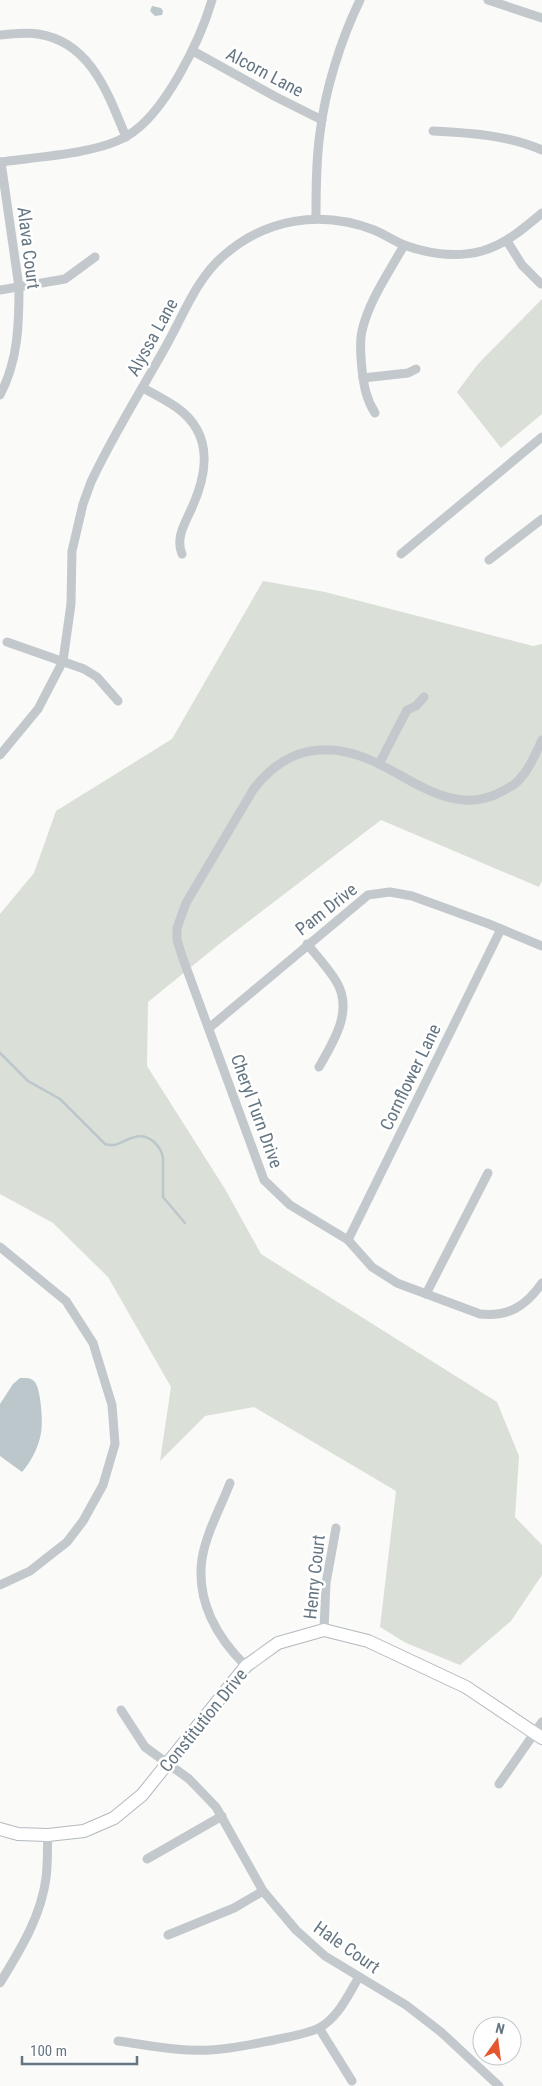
<svg xmlns="http://www.w3.org/2000/svg" width="542" height="2086" font-family="'Roboto Condensed',sans-serif">
<rect width="100%" height="100%" fill="#fafaf8"/>
<g fill="#dadfd7">
<polygon points="542,299 542,414 501,448 457,392 478,364"/>
<polygon points="263,581 325,592 533,646 542,644 542,881 539,887 381,820 223,941 148,1002 147,1066 225,1189 261,1254 497,1402 519,1456 515,1517 542,1545 542,1575 511,1621 460,1665 406,1643 380,1627 396,1491 254,1407 205,1416 160,1461 171,1387 108,1277 53,1223 0,1194 0,914 34,873 56,811 172,739"/>
</g>
<g fill="#bbc7cb">
<polygon points="152,6 161,8 163,11 162,15 155,16 150,11"/>
<path d="M 20,1378 C 25,1378 31,1377 35,1382 C 41,1391 43,1422 41,1433 C 39,1446 31,1462 22,1472 L 0,1456 L 0,1404 L 13,1384 Z"/>
</g>
<g fill="none" stroke-linecap="round" stroke-linejoin="round">
<path stroke="#bbc7cb" stroke-width="2.5" d="M 0,1053 L 28,1081 L 60,1099 L 105,1144 C 117,1148 123,1140 135,1137 C 149,1133 161,1146 163,1158 L 163,1197 L 185,1223"/>
<g stroke="#b3babf" stroke-width="14">
<polyline id="secondary" points="0,1829 18,1834 48,1835 84,1831 114,1818 142,1795 246,1666 278,1643 324,1630 368,1641 466,1687 542,1738"/>
</g>
<g stroke="#c3c8cc" stroke-width="9">
<polyline points="488,0 542,18"/>
<path d="M 0,35 C 13,34 26,32 38,34 C 91,42 108,94 126,137"/>
<polyline points="193,51 276,97 322,120"/>
<path d="M 433,131 C 471,133 507,135 542,150"/>
<path d="M 0,162 C 35,157 97,154 127,136 C 164,115 200,41 212,0"/>
<path d="M 316,218 C 316,189 316,161 320,133 C 325,90 341,39 360,0"/>
<polyline points="507,241 522,265 541,284"/>
<polyline points="0,290 65,279 95,257"/>
<polyline points="363,378 408,373 416,369"/>
<path d="M 143,388 C 154,394 166,400 176,407 C 216,435 207,477 189,514 C 183,527 176,540 182,554"/>
<path d="M 0,395 C 18,361 19,325 19,287 L 1,162"/>
<path d="M 375,413 C 366,399 364,386 362,370 C 361,357 359,344 362,331 C 369,300 389,273 404,245"/>
<polyline points="401,554 542,437"/>
<polyline points="489,560 542,519"/>
<polyline points="7,642 84,669 97,677 118,701"/>
<path d="M 542,740 C 535,755 529,770 517,782 C 513,786 506,789 501,792 C 455,816 417,782 377,763 C 328,739 285,747 253,790 L 186,903 L 177,928 L 177,940 L 182,956 L 264,1180 L 290,1205 L 348,1240 L 372,1267 L 397,1283 L 480,1314 C 509,1317 526,1306 542,1283"/>
<path d="M 0,755 L 38,709 L 63,661 L 71,604 L 72,551 L 83,504 L 91,482 C 113,435 141,391 166,346 C 183,316 196,280 222,257 C 264,219 321,209 374,230 C 384,234 394,241 404,245 C 429,254 456,258 482,251 C 506,244 523,229 542,213"/>
<polyline points="379,764 407,710 416,706 424,697"/>
<path d="M 307,944 C 317,956 328,968 336,981 C 354,1010 334,1041 319,1067"/>
<polyline points="209,1028 368,895 390,892 412,896 489,924 542,946"/>
<polyline points="348,1240 501,929"/>
<polyline points="0,1247 66,1301 93,1343 112,1405 115,1444 103,1485 83,1521 67,1542 30,1571 0,1585"/>
<polyline points="426,1294 488,1173"/>
<path d="M 230,1483 C 221,1507 206,1533 202,1559 C 196,1601 217,1638 246,1666"/>
<polyline points="324,1630 326,1583 336,1528"/>
<polyline points="121,1710 145,1747 189,1779 216,1807 263,1891 296,1930 325,1956 406,2005 441,2032 499,2086"/>
<polyline points="499,1784 542,1722"/>
<polyline points="147,1859 222,1816"/>
<polyline points="168,1935 234,1908 263,1891"/>
<path d="M 0,1983 C 20,1950 41,1917 46,1878 C 48,1864 47,1849 48,1835"/>
<polyline points="319,2028 352,2081"/>
<path d="M 118,2041 C 148,2045 179,2052 210,2050 C 232,2049 253,2044 274,2040 C 288,2037 306,2034 319,2028 C 338,2018 348,1995 359,1977"/>
</g>
<use href="#secondary" stroke="#fff" stroke-width="12"/>
</g>
<g text-anchor="middle" dominant-baseline="central" stroke-width="5" stroke-linejoin="round" paint-order="stroke">
<g font-size="18" fill="#657683" stroke="#fff">
<text transform="translate(265 72) rotate(28)">Alcorn Lane</text>
<text transform="translate(29 248) rotate(83)">Alava Court</text>
<text transform="translate(152 337) rotate(-61)">Alyssa Lane</text>
<text transform="translate(326 909) rotate(-38)">Pam Drive</text>
<text transform="translate(410 1077) rotate(-64)">Cornflower Lane</text>
<text transform="translate(257 1111) rotate(70)">Cheryl Turn Drive</text>
<text transform="translate(314 1577) rotate(-84)">Henry Court</text>
<text transform="translate(203 1720) rotate(-51)">Constitution Drive</text>
<text transform="translate(347 1947) rotate(35)">Hale Court</text>
</g>
</g>
<g transform="translate(497 2041) rotate(14)"><circle r="24" fill="#ffffff" stroke="#c1c8cd"/>
<path d="M0-4L9 19L0 12L-9 19Z" fill="#e4572e"/>
<text y="-8" font-size="14" font-weight="bold" text-anchor="middle" fill="#657683">N</text>
</g>
<path d="M22 2056v8h115v-8" fill="none" stroke="#657683" stroke-width="2.5"/>
<text x="30" y="2056" font-size="15" fill="#657683" stroke="#ffffff" stroke-width="4" paint-order="stroke">100 m</text>
</svg>
